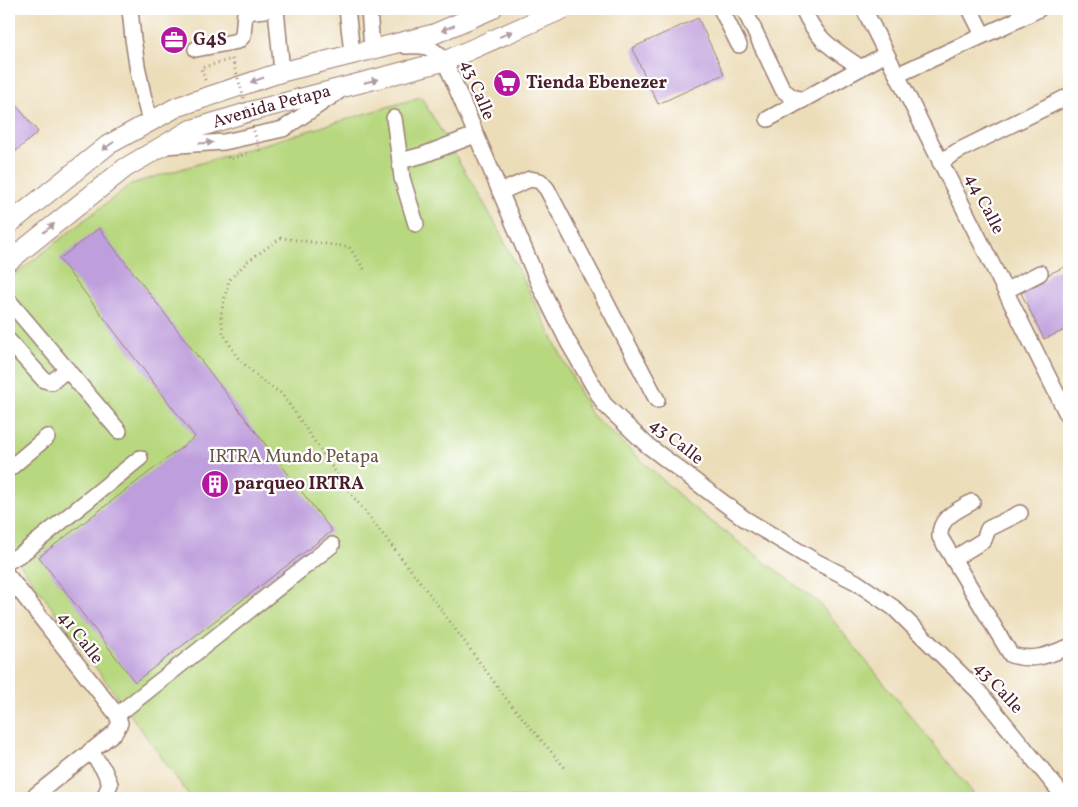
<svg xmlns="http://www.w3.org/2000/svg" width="1078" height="807" font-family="Vollkorn,serif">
<rect width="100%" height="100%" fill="#fff"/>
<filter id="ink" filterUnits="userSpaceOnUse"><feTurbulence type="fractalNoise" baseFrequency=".02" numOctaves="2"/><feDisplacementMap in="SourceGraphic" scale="10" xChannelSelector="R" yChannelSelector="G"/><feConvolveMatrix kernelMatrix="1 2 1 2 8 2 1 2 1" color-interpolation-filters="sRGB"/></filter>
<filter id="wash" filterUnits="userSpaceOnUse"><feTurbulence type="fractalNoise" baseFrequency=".0096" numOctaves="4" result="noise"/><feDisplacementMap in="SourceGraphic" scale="20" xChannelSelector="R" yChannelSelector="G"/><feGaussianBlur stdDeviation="1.12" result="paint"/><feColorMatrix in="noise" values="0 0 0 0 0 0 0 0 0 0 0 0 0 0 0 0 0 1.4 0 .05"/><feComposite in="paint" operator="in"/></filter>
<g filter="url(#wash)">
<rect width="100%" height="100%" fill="#ecddb9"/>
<polygon fill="#b8d87f" stroke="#817c55" points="421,97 493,219 590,413 691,506 819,603 977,798 191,798 9,549 9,279 131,184"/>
<g id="blocks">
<g fill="#be9edc">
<polygon points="698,18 724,74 658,104 632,48"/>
<polygon points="9,96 38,132 9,157"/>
<polygon points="99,228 332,531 135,682 39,557 195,437 59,259"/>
<polygon points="1069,265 1069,328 1044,339 1021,293 1044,281 1049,274"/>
</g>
</g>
</g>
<g filter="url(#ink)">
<use href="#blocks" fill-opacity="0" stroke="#9b7e72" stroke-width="1"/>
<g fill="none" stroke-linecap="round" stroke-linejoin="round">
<g stroke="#9b7e72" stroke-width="18">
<g id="minor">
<path d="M 130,9 C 133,48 139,84 150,121"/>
<polyline points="276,9 282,72"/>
<polyline points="347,9 352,53"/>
<polyline points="369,9 372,49"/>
<polyline points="721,9 739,45"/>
<polyline points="744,9 783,90 792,97 803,100"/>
<path d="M 803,9 C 818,42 832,48 861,68"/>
<polyline points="864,9 1069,418"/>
<polyline points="970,9 983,35"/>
<polyline points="1017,20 1039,9"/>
<path d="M 406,46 C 426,45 431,46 445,61 L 540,286 L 568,342 L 604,404 L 647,445 L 745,519 L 815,561 L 856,582 L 894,608 L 979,692 L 1065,798"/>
<polyline points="196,49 238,41 243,36 245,12 276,9"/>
<polyline points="897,75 1017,20 1022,12 1020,9"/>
<polyline points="394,118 400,161"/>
<polyline points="768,119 886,54"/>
<polyline points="164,146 224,142 283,129 338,92"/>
<polyline points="940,162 958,151 1069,96"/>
<polyline points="500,192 530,179 540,181 547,189 657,400"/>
<polyline points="416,224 402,178 400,161 423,155 475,135"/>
<polyline points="1007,290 1040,273"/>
<polyline points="9,301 119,431"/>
<polyline points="9,341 44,380 52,382 67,369"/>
<polyline points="9,469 47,437"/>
<path d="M 972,502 C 957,511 939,517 940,537 L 1011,655 C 1033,662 1048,655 1069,647"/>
<polyline points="953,559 984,540 988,529 1020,513"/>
<polyline points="9,561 24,552 140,458"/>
<polyline points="9,577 117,715 120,723 115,732 32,798"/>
<polyline points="117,715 332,545"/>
<polyline points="90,751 104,770 110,784 104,798"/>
</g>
</g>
<g stroke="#9b7e72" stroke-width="21">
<g id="major">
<polyline points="9,224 108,145 177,107 282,72 434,34 492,9"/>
<path id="s1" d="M 9,261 L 125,168 L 190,130 L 252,111 L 445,61 L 563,9"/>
</g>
</g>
<g stroke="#9b7e72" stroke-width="3" stroke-dasharray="1 4" stroke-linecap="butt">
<polyline points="205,80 201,68 232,59"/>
<polyline points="228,157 229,159 247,154"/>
<polyline points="364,269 349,247 281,238 248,261 229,280 221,314 223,333 237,357 261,380 282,394 348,490 428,592 508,701 565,768"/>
</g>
<use href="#minor" stroke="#fff" stroke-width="15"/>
<use href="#major" stroke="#fff" stroke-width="19"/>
<polyline stroke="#9b7e72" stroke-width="3" stroke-dasharray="1 4" stroke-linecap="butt" points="232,59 260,151"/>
</g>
<defs><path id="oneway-solid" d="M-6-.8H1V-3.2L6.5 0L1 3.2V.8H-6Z" transform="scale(1.25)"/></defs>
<g fill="#ae9aa0">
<use href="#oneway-solid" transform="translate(448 28) rotate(157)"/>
<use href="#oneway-solid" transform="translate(506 34) rotate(-24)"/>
<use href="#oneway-solid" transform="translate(257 80) rotate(161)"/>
<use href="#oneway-solid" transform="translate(371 81) rotate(-15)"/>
<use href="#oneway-solid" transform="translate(206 143) rotate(-4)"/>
<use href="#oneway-solid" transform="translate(108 146) rotate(145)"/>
<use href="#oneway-solid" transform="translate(49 228) rotate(-39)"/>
</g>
</g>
<defs>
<g id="office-disc" transform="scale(1.4375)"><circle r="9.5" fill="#b5179e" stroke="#fff"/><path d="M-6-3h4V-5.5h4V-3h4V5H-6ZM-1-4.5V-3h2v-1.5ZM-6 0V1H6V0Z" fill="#fff"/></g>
<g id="supermarket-disc" transform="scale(1.4375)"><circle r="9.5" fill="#b5179e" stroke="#fff"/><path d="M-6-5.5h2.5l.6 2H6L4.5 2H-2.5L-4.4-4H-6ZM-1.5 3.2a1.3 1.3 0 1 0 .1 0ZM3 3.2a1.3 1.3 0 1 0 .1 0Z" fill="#fff"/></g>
<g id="building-disc" transform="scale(1.4375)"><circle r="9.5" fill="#b5179e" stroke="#fff"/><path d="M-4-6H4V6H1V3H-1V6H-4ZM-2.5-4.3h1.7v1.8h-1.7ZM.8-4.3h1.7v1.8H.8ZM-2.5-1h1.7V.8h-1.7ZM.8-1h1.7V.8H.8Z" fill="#fff"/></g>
</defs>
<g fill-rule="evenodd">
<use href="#office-disc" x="174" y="40"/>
<use href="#supermarket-disc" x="507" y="83"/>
<use href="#building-disc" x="215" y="484"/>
</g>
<g text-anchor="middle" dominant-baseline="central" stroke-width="4.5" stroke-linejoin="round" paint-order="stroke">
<g font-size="18" font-weight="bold" fill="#4a1f2b" stroke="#fff" text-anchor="start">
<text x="193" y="40">G4S</text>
<text x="526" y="83">Tienda Ebenezer</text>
<text x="234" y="484">parqueo IRTRA</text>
</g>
<g font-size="18" fill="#4a1f2b" stroke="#fff">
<text transform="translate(477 90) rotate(68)">43 Calle</text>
<text stroke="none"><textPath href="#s1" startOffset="309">Avenida Petapa</textPath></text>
<text transform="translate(984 204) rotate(63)">44 Calle</text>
<text transform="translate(676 442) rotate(38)">43 Calle</text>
<text transform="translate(80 638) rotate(52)">41 Calle</text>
<text transform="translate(998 688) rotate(48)">43 Calle</text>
</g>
<g font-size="18" fill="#6b5644" stroke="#fff">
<text x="294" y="457">IRTRA Mundo Petapa</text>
</g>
</g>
<rect width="1078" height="807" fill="none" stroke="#fff" stroke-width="30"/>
</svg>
